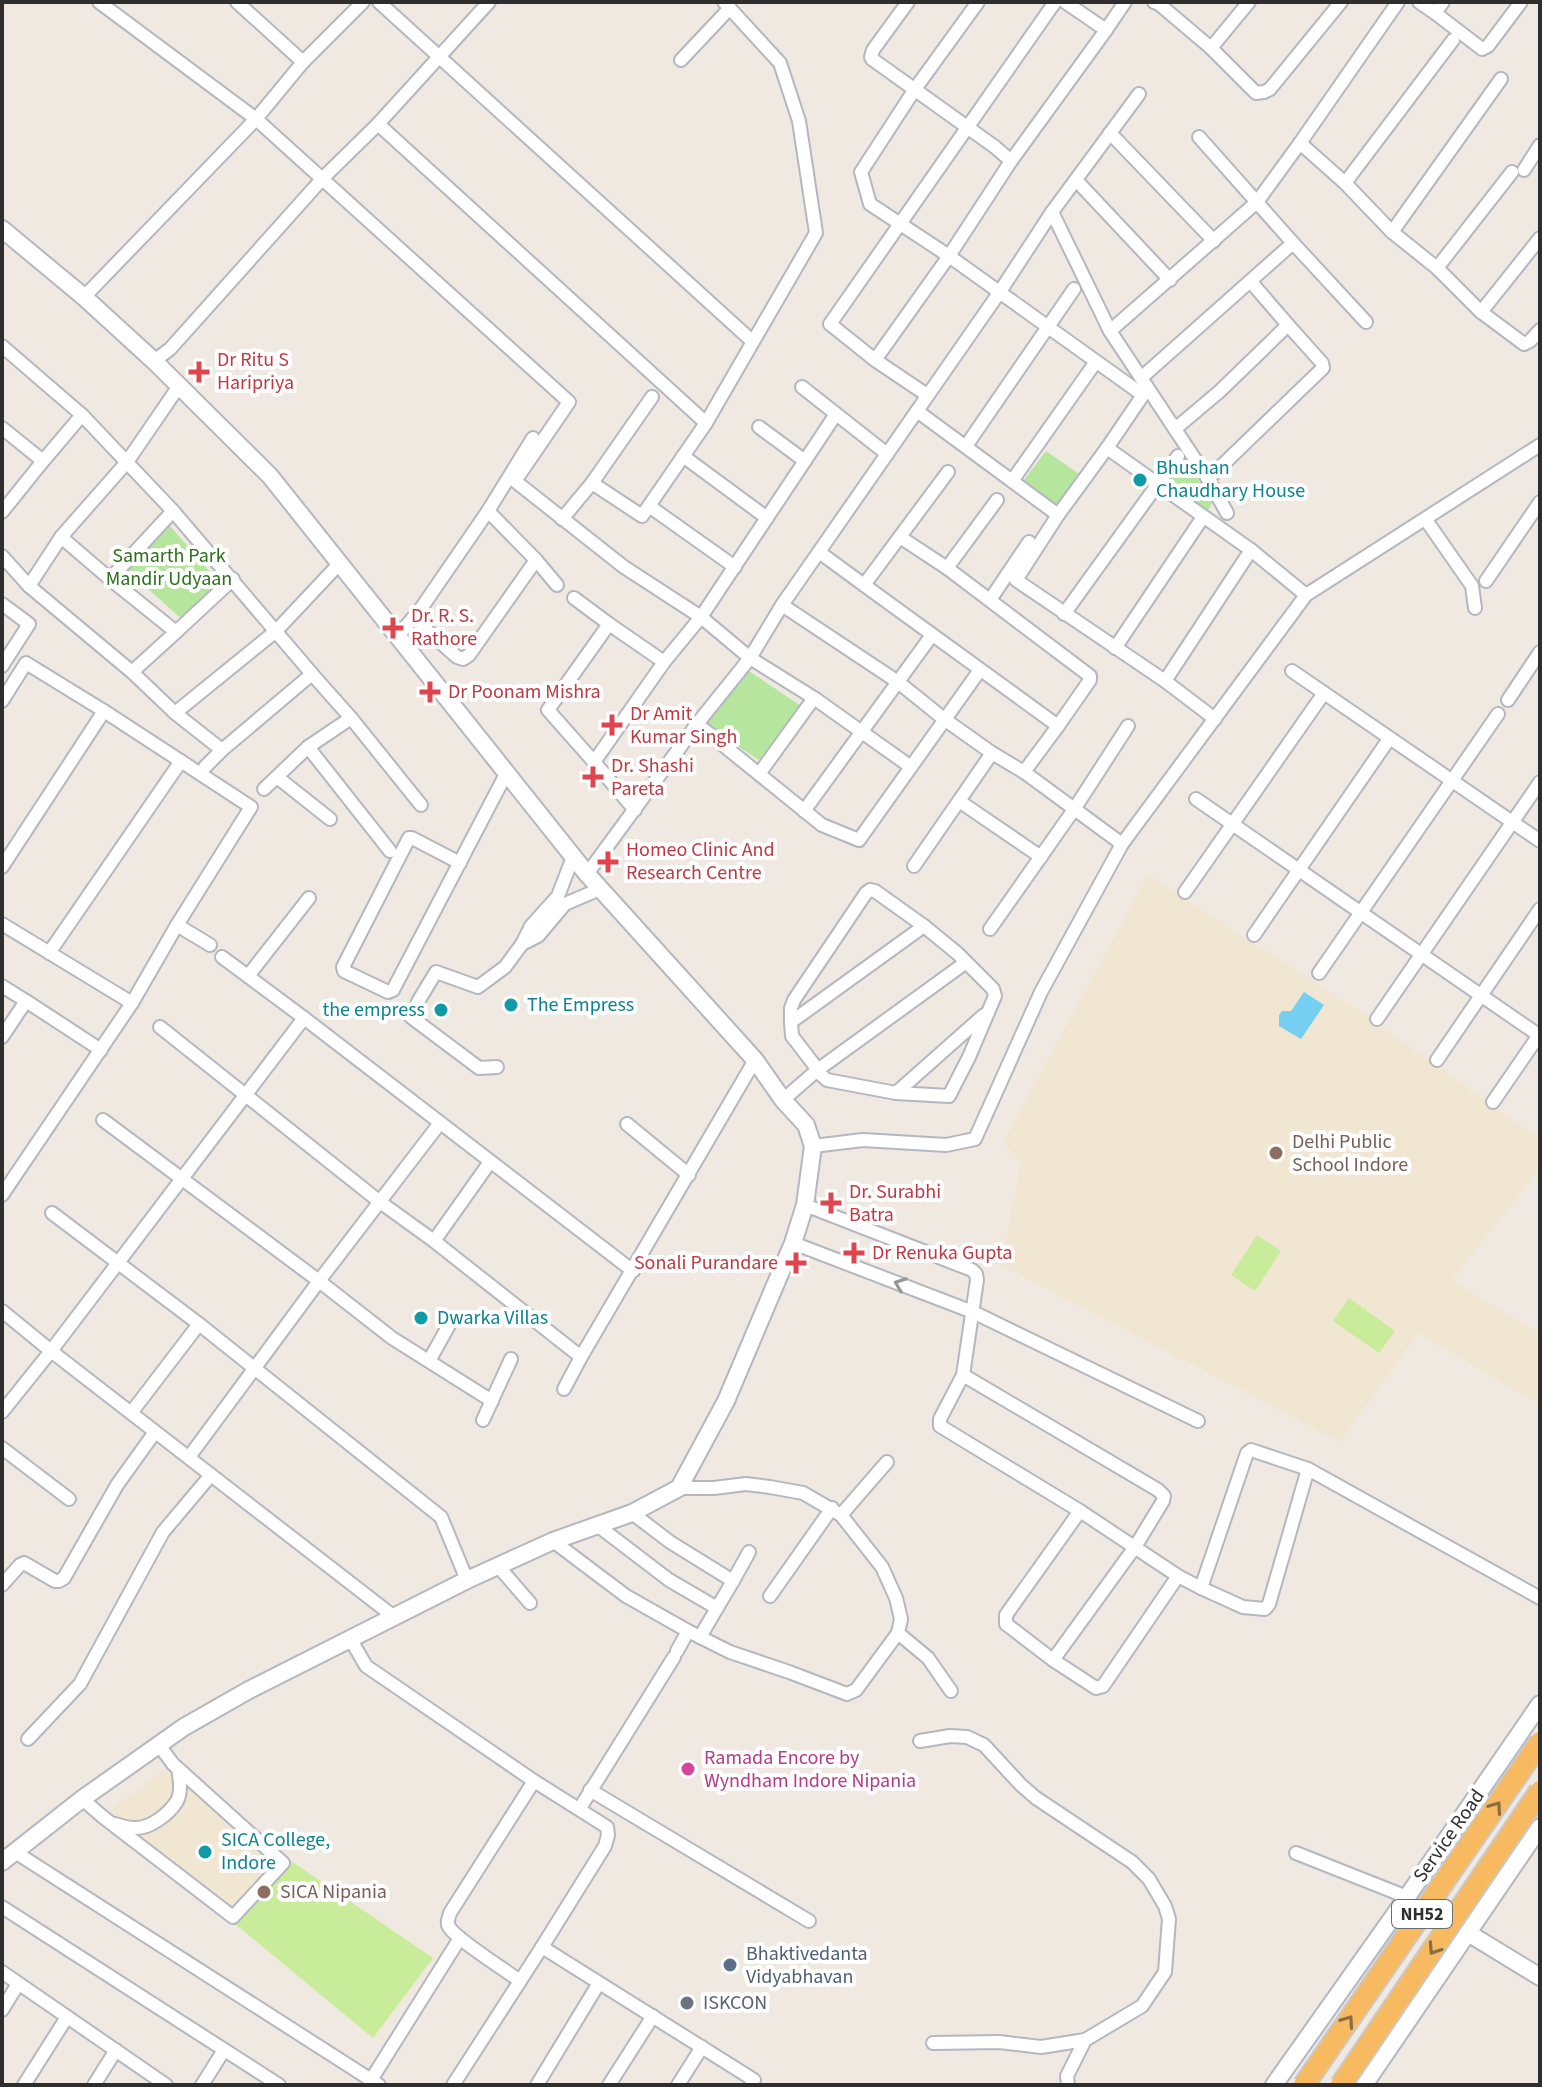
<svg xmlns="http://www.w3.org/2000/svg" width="1542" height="2087" font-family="'Source Sans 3',sans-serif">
<rect width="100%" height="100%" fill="#efe9e1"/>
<g fill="#f0e6d1">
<polygon points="1148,875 1364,1014 1540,1139 1540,1169 1452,1280 1540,1334 1540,1404 1418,1334 1340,1442 1001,1265 1021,1164 1003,1142"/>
<polygon points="177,1760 291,1861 433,1958 373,2038 234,1923 95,1822"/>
</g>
<g fill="#b6e59e">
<polygon points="1046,451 1079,474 1056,507 1024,480"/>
<polygon points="1182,460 1214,499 1207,512 1165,485"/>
<polygon points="170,526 224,588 185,622 125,568"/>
<polygon points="749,671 801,706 759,760 705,725"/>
</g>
<g fill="#c9ec9a">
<polygon points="1257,1235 1281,1251 1255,1291 1231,1275"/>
<polygon points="1349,1298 1395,1331 1379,1353 1333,1321"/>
<polygon points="291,1861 433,1958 373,2038 234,1923"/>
</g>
<polygon fill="#75cff0" points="1304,992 1324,1005 1301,1039 1279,1026 1279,1015 1282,1011 1291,1011"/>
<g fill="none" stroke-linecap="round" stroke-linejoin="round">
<polyline stroke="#c8c4bd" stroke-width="16" stroke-dasharray="16 8" stroke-linecap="butt" points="1407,1897 1461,1929"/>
<g stroke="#b4b7c1" stroke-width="16">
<g id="minor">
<polyline points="99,2 256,119 569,402 515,481 624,567 701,617 750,658 814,698 911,767"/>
<polyline points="237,2 303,62"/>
<polyline points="379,2 752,341"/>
<polyline points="908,2 873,50 871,57 872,59 995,147 1011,161"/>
<polyline points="978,2 915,89 861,172 870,204 949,256 1143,395 1107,448 1058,515 1016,580 1165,681 1215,719"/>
<polyline points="1154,2 1159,4 1211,48 1256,93 1264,92 1270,89 1341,2"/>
<polyline points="1419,2 1435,13"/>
<polyline points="1443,2 1435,13 1482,49 1488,46 1521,2"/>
<polyline points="1106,30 1125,2"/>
<polyline points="1211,48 1249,2"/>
<polyline points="681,60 730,8"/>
<polyline points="1139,94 1052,212 1110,331 1208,479 1227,513"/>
<polyline points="378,124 706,423"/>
<polyline points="1110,133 1214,241"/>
<polyline points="1199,137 1293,243 1366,322"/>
<polyline points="1300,143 1345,183 1392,232 1437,268 1481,312 1524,344 1530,341 1540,330"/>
<polyline points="1524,170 1540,145"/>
<polyline points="1076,180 1170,280"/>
<polyline points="1345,183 1453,40"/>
<polyline points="1392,232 1501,79"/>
<polyline points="1437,268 1512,172"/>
<polyline points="84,297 256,119 303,62 363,2"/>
<polyline points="1481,312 1540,238"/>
<polyline points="1110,331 1257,202 1300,143 1398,2"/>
<polyline points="2,346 82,415 173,511"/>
<polyline points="875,360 949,256 1011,161 1106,30 1065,2"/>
<polyline points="154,361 170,349 323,178 378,124 489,2"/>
<polyline points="1141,378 1293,243"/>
<polyline points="802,387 887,454"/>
<polyline points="927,395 875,360 830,324 1055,2"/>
<polyline points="917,411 1012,481 1095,363"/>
<polyline points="759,427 805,461"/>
<polyline points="2,428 43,461 82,415"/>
<polyline points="1175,429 1220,391 1288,325 1251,282"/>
<polyline points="533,438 488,511 536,560 557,585"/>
<polyline points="966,446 1074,289"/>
<polyline points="1107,448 1251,550 1306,595"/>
<polyline points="683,456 767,518"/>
<polyline points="948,472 864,585 1058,726 1024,772 1122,844"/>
<polyline points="1208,479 1323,368 1322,363 1288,325"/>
<polyline points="1012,481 1058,515"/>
<polyline points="592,483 642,516 706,423 816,233 799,121 780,63 724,2"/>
<polyline points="649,506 735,567"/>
<polyline points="2,512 43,461"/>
<polyline points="562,519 592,483 652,397"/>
<polyline points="1426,520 1472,586 1475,608"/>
<polyline points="61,537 110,579"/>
<polyline points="900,537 947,568 1090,676 1090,680 1058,726"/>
<polyline points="819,552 864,585"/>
<polyline points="2,556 29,586"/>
<polyline points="947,568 997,500"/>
<polyline points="1486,581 1540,502"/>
<polyline points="574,598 609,624 548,710 594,762"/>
<polyline points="990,600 1029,542"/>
<polyline points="2,604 29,624 2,666"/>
<polyline points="782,605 898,682 944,719 992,753 1024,772"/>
<polyline points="1064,614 1178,456"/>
<polyline points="413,618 457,657 463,659 469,655 536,560"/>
<polyline points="609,624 664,662"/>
<polyline points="176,632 233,579"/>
<polyline points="397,637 420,610 488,511"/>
<polyline points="1115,648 1203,517"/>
<polyline points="1292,671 1540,841"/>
<polyline points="132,672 176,632 110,579 173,511 312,674 222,750 175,713 132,672 29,586 61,537 127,462 179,386"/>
<polyline points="1165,681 1251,550"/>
<polyline points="1508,700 1540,652"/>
<polyline points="2,701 26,663 104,711 251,807 177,925 132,1003"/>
<polyline points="175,713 276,631 339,564"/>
<polyline points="351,718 421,805"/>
<polyline points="697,724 822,825 859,840 980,670"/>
<polyline points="308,747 390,851"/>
<polyline points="205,767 222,750"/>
<polyline points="759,774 814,698"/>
<polyline points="277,777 330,819"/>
<polyline points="264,789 308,747 351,718 312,674"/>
<polyline points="1196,799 1540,1036"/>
<polyline points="959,801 1041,857"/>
<polyline points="635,810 594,762 664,662 701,617 836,414"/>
<polyline points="804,811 932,635"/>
<polyline points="460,863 412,838 409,838 343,967 344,971 388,992 393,990 506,774"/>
<polyline points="914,866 992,753"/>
<polyline points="2,867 104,711"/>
<polyline points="587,874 697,724 750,658 782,605 999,293 1052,212"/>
<polyline points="1185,892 1324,693"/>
<polyline points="2,924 132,1003 2,1195"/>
<polyline points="177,925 210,945"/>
<polyline points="990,929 1075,808 1128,726"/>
<polyline points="1254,935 1389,739"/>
<polyline points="522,944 538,936 565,904 600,889"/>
<polyline points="49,953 181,761"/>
<polyline points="222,957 304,1018 633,1271"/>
<polyline points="1319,973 1498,714"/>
<polyline points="248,976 309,898"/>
<polyline points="2,986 26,1001 2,1037"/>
<polyline points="26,1001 101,1050"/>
<polyline points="1377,1019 1540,782"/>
<polyline points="791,1022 791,1008 794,1000 866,893 870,890 875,891 924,926"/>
<polyline points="160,1027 380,1202 434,1241 581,1357 755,1060"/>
<polyline points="1437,1060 1540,909"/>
<polyline points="815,1066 792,1036 791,1022 924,926 957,953 993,989 995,996 969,1057 949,1096 896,1093 827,1080 820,1074"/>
<polyline points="823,1066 965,963"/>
<polyline points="497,1067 479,1068 411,1017 419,1000 436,972 478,987 505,967 522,944 531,926 558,896 573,857"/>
<polyline points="896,1093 984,1015"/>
<polyline points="783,1100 815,1072"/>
<polyline points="1493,1102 1539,1035"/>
<polyline points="103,1120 319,1281 392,1338 492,1401"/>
<polyline points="627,1124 689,1175"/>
<polyline points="813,1146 863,1140 946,1145 975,1139 1041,992 1122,844 1306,595 1540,445"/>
<polyline points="805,1205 972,1270 976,1274 977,1280 963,1375 940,1419 940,1426 1080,1511 1178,1576"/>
<polyline points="52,1213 199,1324 441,1517 467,1580"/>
<polyline points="434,1241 490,1162"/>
<polyline points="793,1243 973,1312 1198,1421"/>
<polyline points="2,1311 51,1351 393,1616"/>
<polyline points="429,1361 449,1325"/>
<polyline points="963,1375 1158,1490 1164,1496 1163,1501 1135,1547 1053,1660"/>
<polyline points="564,1389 581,1357"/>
<polyline points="2,1412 51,1351 304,1018"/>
<polyline points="131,1413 199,1324"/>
<polyline points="483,1420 511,1359"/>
<polyline points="2,1448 69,1499"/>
<polyline points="189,1457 319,1281 440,1123"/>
<polyline points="1080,1511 1006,1615 1006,1624 1053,1660 1096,1688 1103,1686 1178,1576 1201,1588 1247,1453 1251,1450 1308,1469 1540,1598"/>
<polyline points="841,1515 887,1462"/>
<polyline points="597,1525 669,1580 717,1608 733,1581 670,1542 632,1513"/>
<polyline points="553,1541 626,1596 688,1631 730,1652 789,1672 847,1694 856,1690 898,1633 901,1619 896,1598 882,1567 841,1515 803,1493 770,1487 746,1484 714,1488 679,1488"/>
<polyline points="498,1566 530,1603"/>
<polyline points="733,1581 749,1552"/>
<polyline points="2,1585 20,1565 24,1563 55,1581 59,1581 64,1578 117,1485 155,1432"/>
<polyline points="1201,1588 1243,1607 1265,1609 1269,1604 1308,1469"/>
<polyline points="770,1596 832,1508"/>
<polyline points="898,1633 928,1658 951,1691"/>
<polyline points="700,1637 717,1608"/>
<polyline points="351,1640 366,1666 534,1781 607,1827 608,1835 605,1846 542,1947 754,2080 751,2085"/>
<polyline points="677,1651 688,1631"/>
<polyline points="28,1739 80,1684 163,1532 211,1475"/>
<polyline points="920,1741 950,1736 967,1737 984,1745 1021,1785 1036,1798 1132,1862 1149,1879 1165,1906 1169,1919 1165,1972 1142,2006 1085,2040 1067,2076 1068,2085"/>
<polyline points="590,1790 809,1921"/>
<polyline points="82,1799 103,1817 233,1917 283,1863 173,1764 159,1745"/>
<polyline points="580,1808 674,1657"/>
<path d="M 115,1824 C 121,1826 128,1828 134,1828 C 150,1829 169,1814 177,1801 C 182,1792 180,1779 178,1769"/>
<polyline points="15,1852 379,2085"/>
<polyline points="1296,1853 1407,1897"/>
<polyline points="2,1907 279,2085"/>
<polyline points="2,1972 166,2085"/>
<path d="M 520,1981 C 507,1971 452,1937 448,1925 C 447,1920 449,1918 450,1913 L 534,1781"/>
<polyline points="2,2010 18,1984"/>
<polyline points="933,2043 999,2042 1041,2047 1085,2040"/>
<polyline points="371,2080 460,1938"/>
<polyline points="24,2085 67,2017"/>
<polyline points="94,2085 116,2050"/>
<polyline points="202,2085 224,2050"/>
<polyline points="453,2085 542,1947"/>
<polyline points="537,2085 599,1983"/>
<polyline points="609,2085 653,2016"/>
<polyline points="678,2085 702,2047"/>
</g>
</g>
<g stroke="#b4b7c1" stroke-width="20">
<g id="tertiary">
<polyline points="2,229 84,297 154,361 270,476 587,874 755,1060 783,1100 806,1125 813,1146 805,1205 793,1243 726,1401 679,1488 632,1513 553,1541 467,1580 249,1690 184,1727 82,1799 2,1862"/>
<polyline points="1468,1933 1540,1977"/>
<polyline points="1274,2085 1407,1897 1540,1704"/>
<polyline points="1364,2085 1540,1827"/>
</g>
</g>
<use href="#minor" stroke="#fff" stroke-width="12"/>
<use href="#tertiary" stroke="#fff" stroke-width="16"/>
<g stroke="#c9c9c9" stroke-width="24" stroke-linecap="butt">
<g id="trunk-bridge">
<polyline points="1304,2085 1540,1742"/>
<polyline points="1341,2085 1540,1791"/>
</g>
</g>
<use href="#trunk-bridge" stroke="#f8ba60" stroke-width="20"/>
</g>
<defs><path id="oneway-chevron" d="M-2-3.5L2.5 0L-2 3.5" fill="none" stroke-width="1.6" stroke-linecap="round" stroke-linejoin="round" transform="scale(2)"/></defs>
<use stroke="#969696" href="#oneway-chevron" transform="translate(900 1284) rotate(-159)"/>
<g stroke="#896d44">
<use href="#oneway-chevron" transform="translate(1496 1807) rotate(-55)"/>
<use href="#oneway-chevron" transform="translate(1434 1949) rotate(124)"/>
<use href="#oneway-chevron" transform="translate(1348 2021) rotate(-55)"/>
</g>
<g fill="#e0444e" stroke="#fff" stroke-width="3">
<path d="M195 360h8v8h8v8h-8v8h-8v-8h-8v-8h8z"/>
<path d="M389 616h8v8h8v8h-8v8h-8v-8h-8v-8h8z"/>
<path d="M426 680h8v8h8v8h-8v8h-8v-8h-8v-8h8z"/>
<path d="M608 713h8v8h8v8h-8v8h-8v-8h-8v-8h8z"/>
<path d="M589 765h8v8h8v8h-8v8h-8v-8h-8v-8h8z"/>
<path d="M604 850h8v8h8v8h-8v8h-8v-8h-8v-8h8z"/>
<path d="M827 1191h8v8h8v8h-8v8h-8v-8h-8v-8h8z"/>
<path d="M850 1241h8v8h8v8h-8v8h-8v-8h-8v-8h8z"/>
<path d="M792 1251h8v8h8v8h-8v8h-8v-8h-8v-8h8z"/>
</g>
<g fill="#0f9aa8" stroke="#fff" stroke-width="3">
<circle cx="1140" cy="480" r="8"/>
<circle cx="511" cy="1005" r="8"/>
<circle cx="441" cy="1010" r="8"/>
<circle cx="421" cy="1318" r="8"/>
<circle cx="205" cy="1852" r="8"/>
</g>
<g fill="#8d6e63" stroke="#fff" stroke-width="3">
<circle cx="1276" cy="1153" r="8"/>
<circle cx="264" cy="1892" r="8"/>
</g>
<circle fill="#d1479c" stroke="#fff" stroke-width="3" cx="688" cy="1769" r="8"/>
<circle fill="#5c6f8a" stroke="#fff" stroke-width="3" cx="730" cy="1965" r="8"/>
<circle fill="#6b7280" stroke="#fff" stroke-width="3" cx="687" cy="2003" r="8"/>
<g text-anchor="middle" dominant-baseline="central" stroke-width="8" stroke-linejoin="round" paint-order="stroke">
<rect fill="#fff" stroke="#6d6d6d" stroke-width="2" x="1392" y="1900" width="60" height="28" rx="6"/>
<g font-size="18" font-weight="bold" fill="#2e2e2e">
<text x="1422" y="1914">NH52</text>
</g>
<g font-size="20" fill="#be3a42" stroke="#fff" text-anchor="start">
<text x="217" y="360">Dr Ritu S<tspan x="217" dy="23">Haripriya</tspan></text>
<text x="411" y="616">Dr. R. S.<tspan x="411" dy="23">Rathore</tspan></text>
<text x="448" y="692">Dr Poonam Mishra</text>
<text x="630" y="714">Dr Amit<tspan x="630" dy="23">Kumar Singh</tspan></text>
<text x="611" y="766">Dr. Shashi<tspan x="611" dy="23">Pareta</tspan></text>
<text x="626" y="850">Homeo Clinic And<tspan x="626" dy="23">Research Centre</tspan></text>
<text x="849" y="1192">Dr. Surabhi<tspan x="849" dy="23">Batra</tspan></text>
<text x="872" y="1253">Dr Renuka Gupta</text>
<text x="778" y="1263" text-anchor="end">Sonali Purandare</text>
</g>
<g font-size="20" fill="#0d838f" stroke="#fff" text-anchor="start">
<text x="1156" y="468">Bhushan<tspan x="1156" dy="23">Chaudhary House</tspan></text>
<text x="527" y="1005">The Empress</text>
<text x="425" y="1010" text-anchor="end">the empress</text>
<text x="437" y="1318">Dwarka Villas</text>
<text x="221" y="1840">SICA College,<tspan x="221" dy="23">Indore</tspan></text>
</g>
<g font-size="20" fill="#2c6e1b" stroke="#fff">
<text x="169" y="556">Samarth Park<tspan x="169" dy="23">Mandir Udyaan</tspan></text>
</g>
<g font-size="20" fill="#785e54" stroke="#fff" text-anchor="start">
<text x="1292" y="1142">Delhi Public<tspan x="1292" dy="23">School Indore</tspan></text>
<text x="280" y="1892">SICA Nipania</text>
</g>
<g font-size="20" fill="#b23c85" stroke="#fff" text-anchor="start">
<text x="704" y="1758">Ramada Encore by<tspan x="704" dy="23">Wyndham Indore Nipania</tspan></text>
</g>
<g font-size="20" fill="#2e2e2e" stroke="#fff">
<text transform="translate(1449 1836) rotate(-55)">Service Road</text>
</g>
<g font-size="20" fill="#4e5e75" stroke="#fff" text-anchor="start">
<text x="746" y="1954">Bhaktivedanta<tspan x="746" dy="23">Vidyabhavan</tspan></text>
</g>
<g font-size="20" fill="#5b616d" stroke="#fff" text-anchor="start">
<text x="703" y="2003">ISKCON</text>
</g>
</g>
<rect width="1542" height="2087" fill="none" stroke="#2e2e2e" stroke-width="8"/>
</svg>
